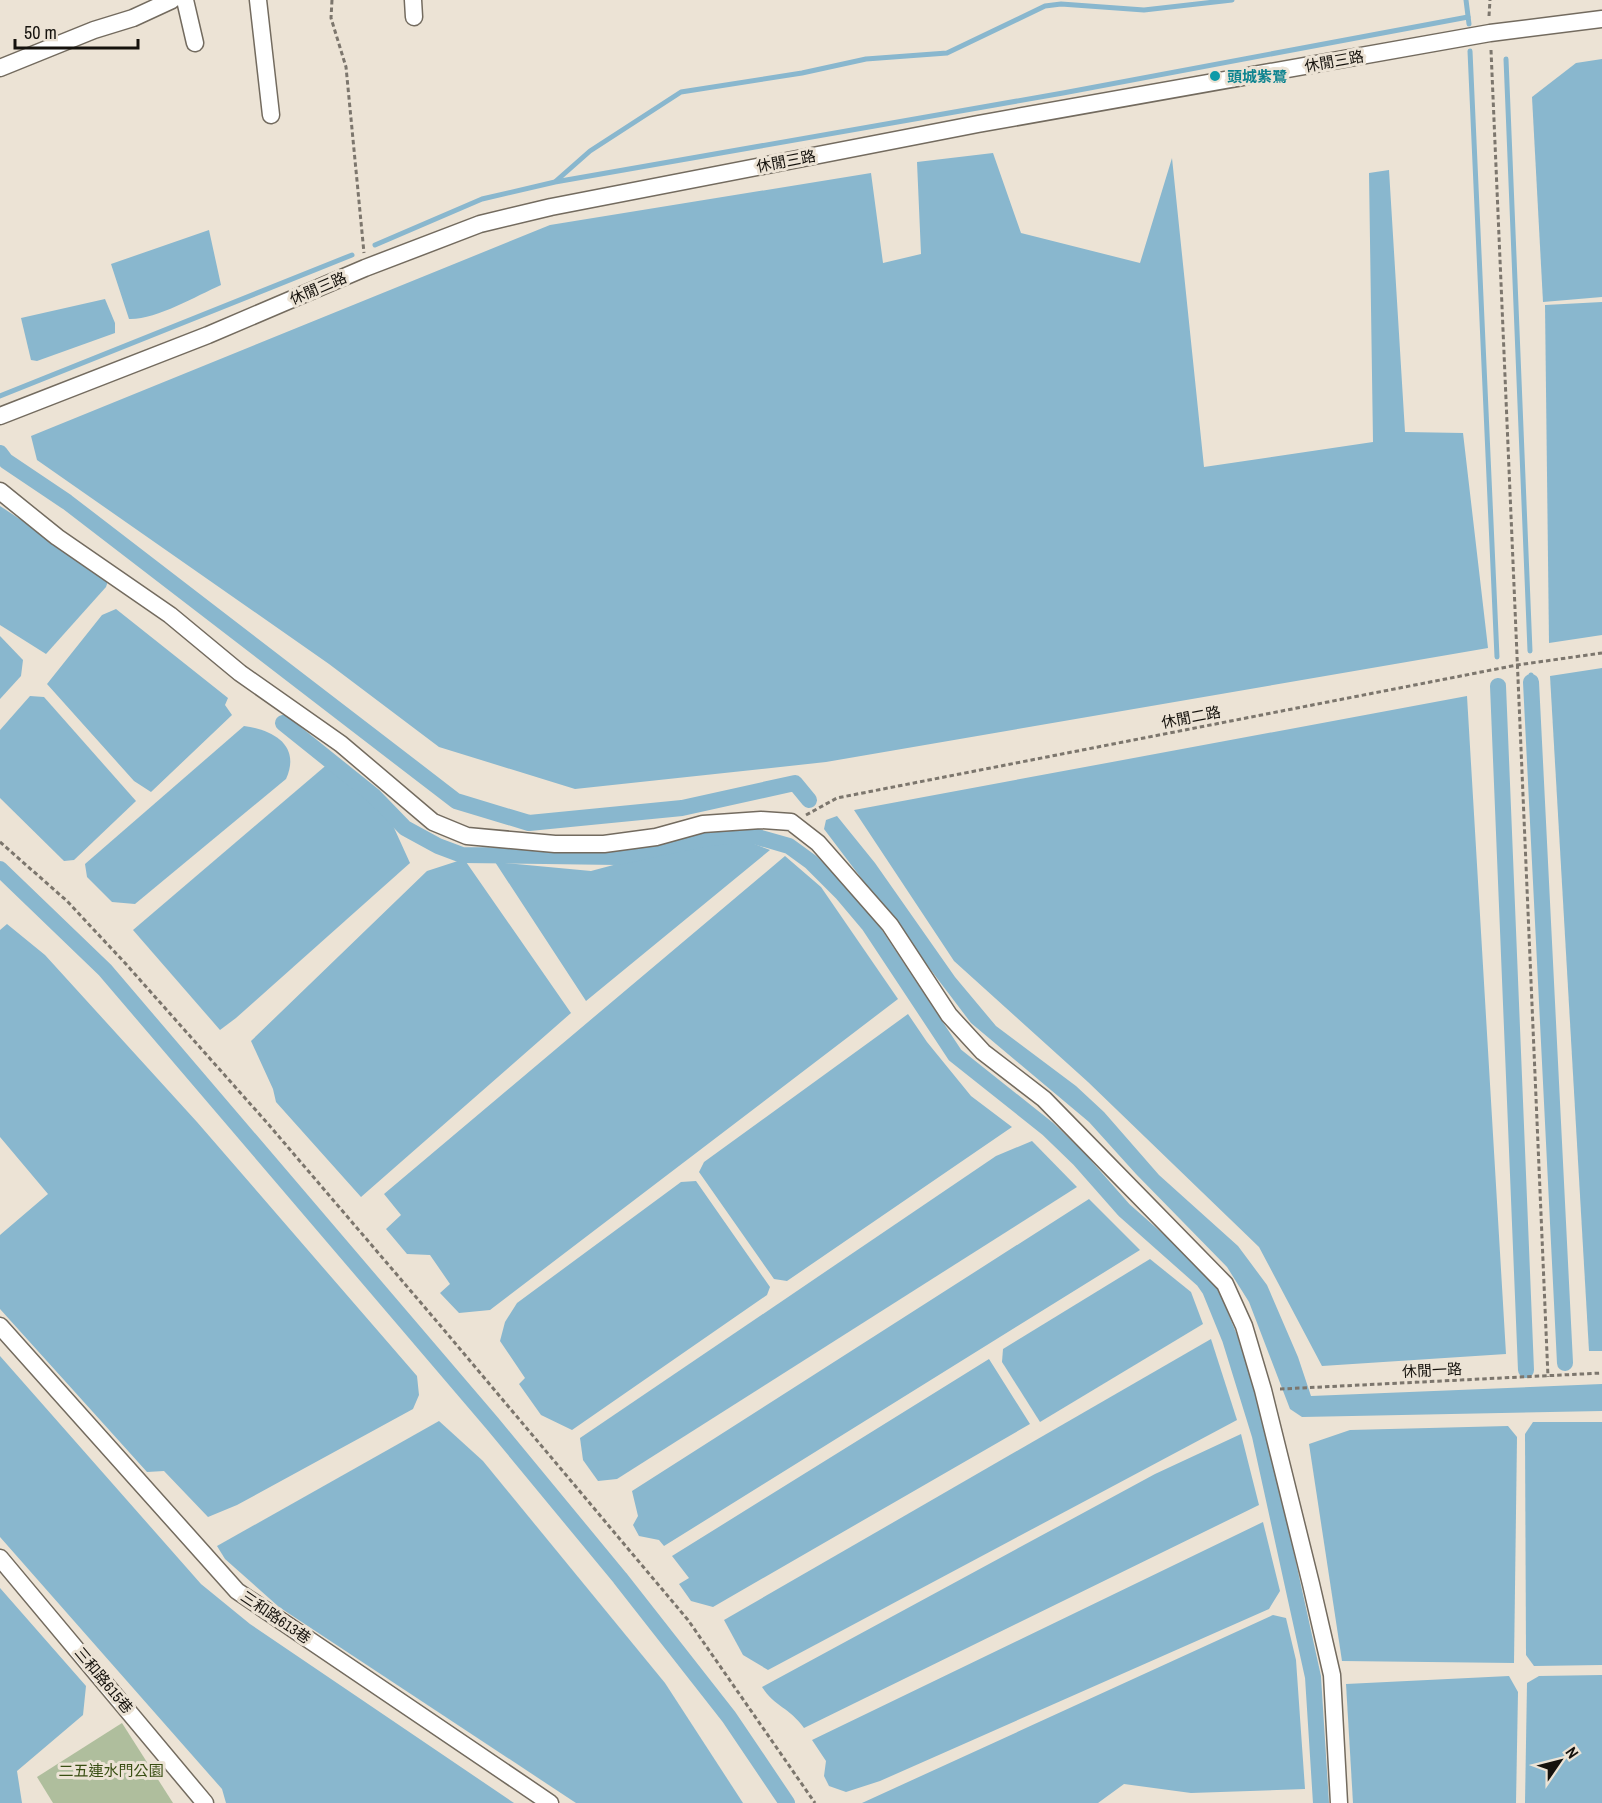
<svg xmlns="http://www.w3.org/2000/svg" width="1602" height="1803" font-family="'Archivo Narrow','Noto Sans TC',sans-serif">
<rect width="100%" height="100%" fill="#ece3d5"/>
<polygon fill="#afbe9d" points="122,1723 173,1803 53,1803 37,1777"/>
<g fill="#89b7ce">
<polygon points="1602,59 1602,297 1543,302 1532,97 1576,63"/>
<polygon points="993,153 1021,233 1140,263 1172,158 1204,467 1373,442 1369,173 1389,170 1405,432 1463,433 1488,648 826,762 575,789 439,747 329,664 37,460 31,436 550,225 871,173 883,263 921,254 917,162"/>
<path d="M 209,230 L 221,285 C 196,296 156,320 129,319 L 111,264 Z"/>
<polygon points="105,299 115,323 115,333 37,361 31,360 21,318"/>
<polygon points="1602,302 1602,635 1549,643 1545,305"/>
<polygon points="0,506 109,578 106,587 46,654 0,625"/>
<polygon points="116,609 228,698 225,705 232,715 151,792 134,781 47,684 102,615"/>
<polygon points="0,636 23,660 21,676 0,699"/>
<polygon points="1602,668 1602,1351 1589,1351 1550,676"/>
<polygon points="30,696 44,697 136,801 74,860 64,861 0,798 0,730"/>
<polygon points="1467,696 1506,1354 1322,1366 1259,1247 1088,1082 954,961 854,810"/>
<path d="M 244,726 C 274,730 301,746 286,779 L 135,904 L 112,902 L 87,877 L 85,864 Z"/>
<polygon points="330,762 385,808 410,863 236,1018 220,1030 133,930"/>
<polygon points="837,816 875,863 955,977 996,1026 1076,1086 1104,1112 1159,1175 1238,1246 1267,1285 1298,1357 1311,1396 1602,1384 1602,1411 1302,1417 1290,1409 1249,1302 1227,1267 1136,1174 1089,1122 971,1023 824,829 826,820"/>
<polygon points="707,840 752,843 770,850 586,1001 495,862 591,871"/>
<polygon points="785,856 821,887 898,999 490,1310 459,1313 440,1293 450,1284 430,1255 407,1254 386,1229 401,1215 384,1194"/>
<polygon points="464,859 571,1013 361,1197 276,1102 273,1089 251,1041 427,871"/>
<polygon points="7,924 45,955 197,1122 417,1376 419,1395 413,1409 237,1505 208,1517 164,1471 147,1472 0,1309 0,1235 48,1194 0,1137 0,930"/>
<polygon points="908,1014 927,1042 971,1096 1012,1127 787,1281 774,1279 699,1172 704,1162"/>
<polygon points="1032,1141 1077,1187 617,1479 598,1481 583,1460 580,1438 996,1156"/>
<polygon points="696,1181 770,1287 767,1295 572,1430 541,1415 519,1384 525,1378 500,1341 505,1322 517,1303 681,1182"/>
<polygon points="1089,1199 1140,1250 664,1546 659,1540 639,1536 633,1525 638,1516 632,1491"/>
<polygon points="1150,1259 1191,1292 1203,1324 1040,1422 1002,1362 1003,1349"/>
<polygon points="1211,1339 1237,1420 768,1670 743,1655 724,1620"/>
<polygon points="0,1356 201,1584 250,1624 514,1803 226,1803 222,1789 0,1537"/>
<polygon points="989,1359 1030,1424 713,1607 691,1601 679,1584 689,1578 672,1556"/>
<polygon points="439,1421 483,1461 665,1683 743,1803 576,1803 279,1607 225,1559 217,1546"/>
<polygon points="1533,1422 1602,1422 1602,1665 1534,1666 1526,1655 1525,1434"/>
<polygon points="1508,1426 1517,1437 1514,1663 1342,1661 1309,1444 1350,1430"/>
<path d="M 1241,1434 L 1259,1505 L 804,1728 C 789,1707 775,1707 762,1687 L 1155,1474 Z"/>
<polygon points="1263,1522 1280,1591 1269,1609 880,1781 846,1792 829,1786 824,1776 826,1761 812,1740"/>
<polygon points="0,1588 86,1686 83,1715 17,1771 22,1803 0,1803"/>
<polygon points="1273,1615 1286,1618 1296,1660 1305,1789 1191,1793 1124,1784 1098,1803 862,1803"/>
<polygon points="1602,1675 1602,1803 1525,1803 1527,1683 1539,1676"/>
<polygon points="1509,1676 1518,1692 1516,1803 1353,1803 1346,1684"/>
</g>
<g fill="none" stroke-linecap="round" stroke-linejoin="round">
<g stroke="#89b7ce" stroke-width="5">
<polyline points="1466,0 1469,24"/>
<polyline points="1470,51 1497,657"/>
<polyline points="1506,59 1530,651"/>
<polyline points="556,181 590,151 681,92 802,73 866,59 947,53 1045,6 1061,4 1144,10 1232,0"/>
<polyline points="375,245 482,199 555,182 1063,93 1468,17"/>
<polyline points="0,396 352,255"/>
<polyline points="1531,675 1531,682"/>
<polyline points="1498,681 1498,686"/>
</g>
<g stroke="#89b7ce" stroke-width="16">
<polyline points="0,453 6,461 67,502 456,801 529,823 682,808 795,783 809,800"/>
<polyline points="1531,682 1565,1363"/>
<polyline points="1498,686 1526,1370"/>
<polyline points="283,723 374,796 405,828 438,846 462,855 618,857 708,838 731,836 754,836 789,846 811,862 842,893 869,925 955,1055 1048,1129 1079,1159 1124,1210 1203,1280 1210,1290 1230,1339 1260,1436 1313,1677 1321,1803"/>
<polyline points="0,869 105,970 492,1423 620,1578 729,1717 787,1803"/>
</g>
<g stroke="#736b5f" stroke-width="19">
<g id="minor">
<polyline points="185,0 195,43"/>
<polyline points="258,0 271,115"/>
<polyline points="413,0 414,17"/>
<polyline points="0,68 94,30 133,18 172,0"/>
<polyline points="0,416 208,335 365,268 480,224 551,207 978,124 1490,33 1602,19"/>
<polyline points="0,491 57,537 170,615 240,673 341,744 433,822 467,836 555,844 604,844 656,837 703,824 761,820 791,822 818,843 890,925 949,1015 983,1052 1044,1099 1225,1284 1244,1326 1263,1390 1311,1584 1332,1675 1339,1803"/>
<polyline points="0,1326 237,1591 550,1803"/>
<polyline points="0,1558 205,1803"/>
</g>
</g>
<g stroke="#7c766d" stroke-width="3" stroke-dasharray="4.5 3" stroke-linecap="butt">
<polyline points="332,0 331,18 346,67 364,253"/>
<polyline points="1489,16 1490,0"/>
<polyline points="1491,50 1548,1377"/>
<polyline points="806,815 837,798 1517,665 1602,653"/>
<polyline points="0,842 67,901 125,963 269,1125 439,1324 688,1620 815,1803"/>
<polyline points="1280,1389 1602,1373"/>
</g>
<use href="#minor" stroke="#fff" stroke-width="16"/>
</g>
<circle fill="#0f9aa8" stroke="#ece3d5" stroke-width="2" cx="1215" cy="76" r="6"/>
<g text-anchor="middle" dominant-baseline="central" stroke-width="6" stroke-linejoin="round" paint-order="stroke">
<g font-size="15" fill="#15120d" stroke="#ece3d5">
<text transform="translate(1334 61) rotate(-10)">休閒三路</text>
<text transform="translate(786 161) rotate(-11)">休閒三路</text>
<text transform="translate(318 288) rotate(-23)">休閒三路</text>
<text transform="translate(1191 717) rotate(-11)">休閒二路</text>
<text transform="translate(1432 1370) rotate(-3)">休閒一路</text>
<text transform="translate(276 1617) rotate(34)">三和路613巷</text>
<text transform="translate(104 1680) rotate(50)">三和路615巷</text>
</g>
<g font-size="15" font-weight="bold" fill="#0d838f" stroke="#ece3d5" text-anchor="start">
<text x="1227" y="76">頭城紫鷺</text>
</g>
<g font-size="15" fill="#384e12" stroke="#ece3d5">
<text x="111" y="1770">二五連水門公園</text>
</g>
</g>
<g transform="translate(1560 1761) rotate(55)" stroke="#ece3d5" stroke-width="4.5" paint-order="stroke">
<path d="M0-4.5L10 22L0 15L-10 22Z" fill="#15120d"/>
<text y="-9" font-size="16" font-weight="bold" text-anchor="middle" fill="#15120d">N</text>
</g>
<path d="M15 39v9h123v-9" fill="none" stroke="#15120d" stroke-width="3"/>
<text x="24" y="39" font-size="18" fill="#15120d" stroke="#ece3d5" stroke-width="4.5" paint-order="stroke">50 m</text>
</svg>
